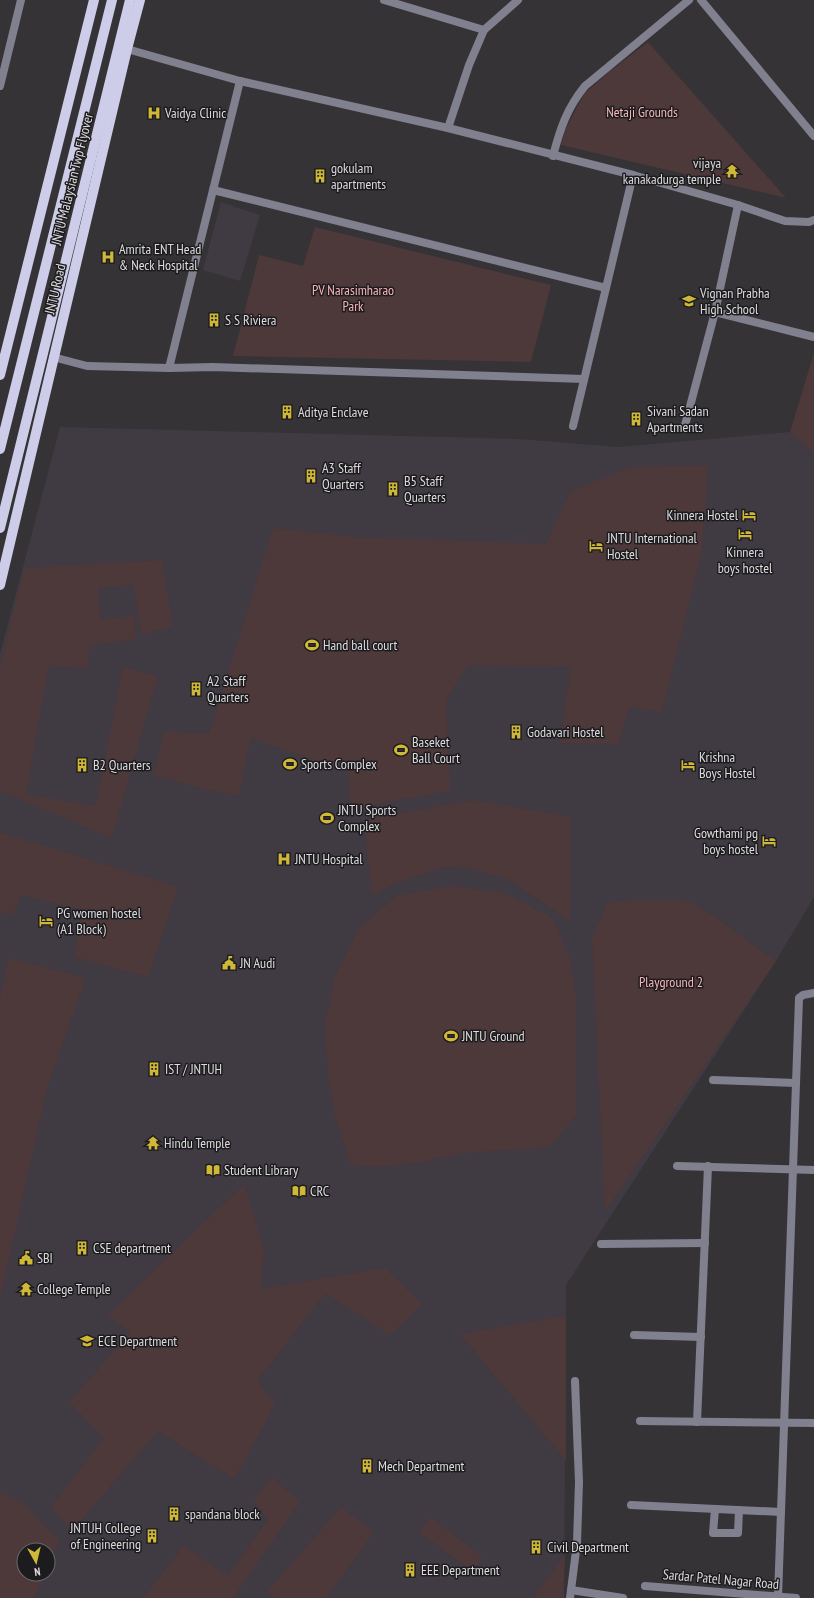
<svg xmlns="http://www.w3.org/2000/svg" width="814" height="1598" font-family="'PT Sans Narrow',sans-serif">
<rect width="100%" height="100%" fill="#353336"/>
<g fill="#403a43" fill-rule="evenodd">
<polygon points="221,202 260,215 240,281 203,270"/>
<path d="M 814,353 L 814,897 L 776,961 L 566,1285 L 564,1598 L 0,1598 L 0,654 L 60,427 L 519,439 L 618,447 L 790,432 ZM 24,1550 L 48,1550 L 48,1574 L 24,1574 Z"/>
</g>
<g fill="#4d383a">
<polygon points="648,42 786,198 561,145 565,130 584,94 608,73"/>
<polygon points="315,227 551,285 531,362 233,356 259,255 303,266"/>
<polygon points="814,353 814,453 790,432"/>
<polygon points="708,465 702,550 662,713 630,707 618,744 560,743 571,666 468,665 446,700 450,791 350,809 348,772 251,738 239,795 204,789 154,775 164,731 209,734 273,528 355,537 546,544 571,491 632,467"/>
<polygon points="162,560 173,626 142,635 133,584 98,588 100,620 135,615 136,639 90,645 87,669 49,665 26,794 96,806 123,667 158,676 112,838 0,791 0,668 24,568"/>
<polygon points="474,800 571,817 570,921 510,880 470,868 443,867 398,882 372,896 364,820"/>
<polygon points="0,832 178,887 148,977 74,957 83,910 21,895 13,915 0,912"/>
<polygon points="450,886 504,893 553,918 570,960 576,996 576,1115 550,1147 463,1153 416,1163 376,1167 351,1165 336,1121 328,1075 325,1024 335,976 359,928 396,896"/>
<polygon points="631,900 686,900 712,915 776,961 605,1212 592,938 607,904"/>
<polygon points="9,958 86,978 47,1088 0,1298 0,997"/>
<polygon points="244,1184 264,1249 261,1289 385,1268 422,1304 390,1335 325,1293 257,1381 275,1402 268,1418 234,1479 158,1431 72,1531 51,1507 104,1438 69,1402 130,1333 108,1315"/>
<polygon points="566,1316 566,1461 460,1334"/>
<polygon points="272,1477 300,1502 233,1598 143,1598 184,1546 228,1576 268,1519 253,1501"/>
<polygon points="0,1493 25,1504 59,1541 48,1566 48,1550 24,1550 24,1574 45,1574 34,1598 0,1598"/>
<polygon points="341,1507 374,1532 326,1598 274,1598 268,1591"/>
<polygon points="430,1517 483,1557 472,1571 419,1532"/>
<polygon points="565,1555 563,1598 533,1598"/>
</g>
<g fill="none" stroke-linecap="round" stroke-linejoin="round">
<g stroke="#80808f" stroke-width="8">
<polyline points="384,0 484,30"/>
<polyline points="701,0 814,136"/>
<polyline points="127,49 240,81 448,128 633,175 738,205 785,221 809,222 814,220"/>
<polyline points="0,86 21,0"/>
<polyline points="448,128 469,65 484,30 518,0"/>
<path d="M 553,156 C 560,129 567,108 585,86 L 689,0"/>
<polyline points="213,190 606,288"/>
<polyline points="715,312 738,205"/>
<polyline points="53,357 87,366 169,368 213,367 584,379"/>
<polyline points="169,368 240,81"/>
<polyline points="573,426 633,175"/>
<polyline points="684,429 715,312 814,337"/>
<polyline points="713,1080 796,1083"/>
<polyline points="677,1166 814,1170"/>
<polyline points="601,1244 705,1243"/>
<polyline points="634,1335 701,1337"/>
<polyline points="640,1421 814,1423"/>
<polyline points="697,1422 708,1166"/>
<polyline points="631,1505 781,1512"/>
<polyline points="715,1509 713,1533 738,1533 739,1510"/>
<polyline points="645,1586 796,1598"/>
<polyline points="571,1590 623,1598"/>
<polyline points="778,1597 799,998 803,995 814,993"/>
<polyline points="570,1598 577,1543 579,1482 575,1381"/>
</g>
<g stroke="#cdcdea" stroke-width="10">
<polyline points="0,375 94,0"/>
<polyline points="0,449 112,0"/>
<polyline points="0,528 130,0"/>
<polyline points="0,585 127,49 140,0"/>
</g>
</g>
<defs>
<g id="hospital-bare" transform="scale(1.08)"><path d="M-5-5h3v3.5h4V-5h3V5h-3V1.5h-4V5h-3Z" fill="#cfb837" stroke="#1c1b1d" stroke-width="2.5" paint-order="stroke"/></g>
<g id="temple-bare" transform="scale(1.08)"><path d="M0-6L5-2H3V0L6.5 2.5H4V6H1.5V3h-3V6H-4V2.5H-6.5L-3 0V-2H-5Z" fill="#cfb837" stroke="#1c1b1d" stroke-width="2.5" paint-order="stroke"/></g>
<g id="building-bare" transform="scale(1.08)"><path d="M-4-6H4V6H1V3H-1V6H-4ZM-2.5-4.3h1.7v1.8h-1.7ZM.8-4.3h1.7v1.8H.8ZM-2.5-1h1.7V.8h-1.7ZM.8-1h1.7V.8H.8Z" fill="#cfb837" stroke="#1c1b1d" stroke-width="2.5" paint-order="stroke"/></g>
<g id="school-bare" transform="scale(1.08)"><path d="M0-5L7-2L0 1L-7-2ZM-4 1L0 2.5L4 1V4Q0 6-4 4Z" fill="#cfb837" stroke="#1c1b1d" stroke-width="2.5" paint-order="stroke"/></g>
<g id="hotel-bare" transform="scale(1.08)"><path d="M-6-4.5h1.5V1H6V5H4.5V3h-9V5H-6ZM-4 0a1.8 1.8 0 1 1 3.6 0ZM.5 0V-2.5h3Q6-2.5 6 0Z" fill="#cfb837" stroke="#1c1b1d" stroke-width="2.5" paint-order="stroke"/></g>
<g id="stadium-bare" transform="scale(1.08)"><path d="M0-5a6.5 5 0 1 0 0 10a6.5 5 0 1 0 0-10ZM-3.5-1.8h7v3.6h-7Z" fill="#cfb837" stroke="#1c1b1d" stroke-width="2.5" paint-order="stroke"/></g>
<g id="civic-bare" transform="scale(1.08)"><path d="M-.6-6.5H3V-4.5H.6V-3L4-1V1h2V6H-6V1h2V-1L-.6-3ZM-1.2 2.5V6h2.4V2.5Z" fill="#cfb837" stroke="#1c1b1d" stroke-width="2.5" paint-order="stroke"/></g>
<g id="library-bare" transform="scale(1.08)"><path d="M-6-4Q-3-5.5-.7-3.5V5Q-3 3-6 4ZM6-4Q3-5.5 .7-3.5V5Q3 3 6 4Z" fill="#cfb837" stroke="#1c1b1d" stroke-width="2.5" paint-order="stroke"/></g>
<g id="university-bare" transform="scale(1.08)"><path d="M0-5L7-2L0 1L-7-2ZM-4 1L0 2.5L4 1V4Q0 6-4 4Z" fill="#cfb837" stroke="#1c1b1d" stroke-width="2.5" paint-order="stroke"/></g>
</defs>
<g fill-rule="evenodd">
<use href="#hospital-bare" x="154" y="113"/>
<use href="#temple-bare" x="732" y="171"/>
<use href="#building-bare" x="320" y="176"/>
<use href="#hospital-bare" x="108" y="257"/>
<use href="#school-bare" x="689" y="301"/>
<use href="#building-bare" x="214" y="320"/>
<use href="#building-bare" x="287" y="412"/>
<use href="#building-bare" x="636" y="419"/>
<use href="#building-bare" x="311" y="476"/>
<use href="#building-bare" x="393" y="489"/>
<use href="#hotel-bare" x="749" y="515"/>
<use href="#hotel-bare" x="745" y="534"/>
<use href="#hotel-bare" x="596" y="546"/>
<use href="#stadium-bare" x="312" y="645"/>
<use href="#building-bare" x="196" y="689"/>
<use href="#building-bare" x="516" y="732"/>
<use href="#stadium-bare" x="401" y="750"/>
<use href="#stadium-bare" x="290" y="764"/>
<use href="#building-bare" x="82" y="765"/>
<use href="#hotel-bare" x="688" y="765"/>
<use href="#stadium-bare" x="327" y="818"/>
<use href="#hotel-bare" x="769" y="841"/>
<use href="#hospital-bare" x="284" y="859"/>
<use href="#hotel-bare" x="46" y="921"/>
<use href="#civic-bare" x="229" y="963"/>
<use href="#stadium-bare" x="451" y="1036"/>
<use href="#building-bare" x="154" y="1069"/>
<use href="#temple-bare" x="153" y="1143"/>
<use href="#library-bare" x="213" y="1170"/>
<use href="#library-bare" x="299" y="1191"/>
<use href="#building-bare" x="82" y="1248"/>
<use href="#civic-bare" x="26" y="1258"/>
<use href="#temple-bare" x="26" y="1289"/>
<use href="#university-bare" x="87" y="1341"/>
<use href="#building-bare" x="367" y="1466"/>
<use href="#building-bare" x="174" y="1514"/>
<use href="#building-bare" x="152" y="1536"/>
<use href="#building-bare" x="536" y="1547"/>
<use href="#building-bare" x="410" y="1570"/>
</g>
<g text-anchor="middle" dominant-baseline="central" stroke-width="3" stroke-linejoin="round" paint-order="stroke">
<g font-size="14" fill="#f7b5bb" stroke="#1c1b1d">
<text x="642" y="112">Netaji Grounds</text>
<text x="353" y="290">PV Narasimharao<tspan x="353" dy="16">Park</tspan></text>
<text x="671" y="982">Playground 2</text>
</g>
<g font-size="14" fill="#dddbde" stroke="#1c1b1d" text-anchor="start">
<text x="165" y="113">Vaidya Clinic</text>
<text x="721" y="163" text-anchor="end">vijaya<tspan x="721" dy="16">kanakadurga temple</tspan></text>
<text x="331" y="168">gokulam<tspan x="331" dy="16">apartments</tspan></text>
<text x="119" y="249">Amrita ENT Head<tspan x="119" dy="16">&amp; Neck Hospital</tspan></text>
<text x="700" y="293">Vignan Prabha<tspan x="700" dy="16">High School</tspan></text>
<text x="225" y="320">S S Riviera</text>
<text x="647" y="411">Sivani Sadan<tspan x="647" dy="16">Apartments</tspan></text>
<text x="298" y="412">Aditya Enclave</text>
<text x="322" y="468">A3 Staff<tspan x="322" dy="16">Quarters</tspan></text>
<text x="404" y="481">B5 Staff<tspan x="404" dy="16">Quarters</tspan></text>
<text x="738" y="515" text-anchor="end">Kinnera Hostel</text>
<text x="607" y="538">JNTU International<tspan x="607" dy="16">Hostel</tspan></text>
<text x="745" y="552" text-anchor="middle">Kinnera<tspan x="745" dy="16">boys hostel</tspan></text>
<text x="323" y="645">Hand ball court</text>
<text x="207" y="681">A2 Staff<tspan x="207" dy="16">Quarters</tspan></text>
<text x="527" y="732">Godavari Hostel</text>
<text x="412" y="742">Baseket<tspan x="412" dy="16">Ball Court</tspan></text>
<text x="699" y="757">Krishna<tspan x="699" dy="16">Boys Hostel</tspan></text>
<text x="301" y="764">Sports Complex</text>
<text x="93" y="765">B2 Quarters</text>
<text x="338" y="810">JNTU Sports<tspan x="338" dy="16">Complex</tspan></text>
<text x="758" y="833" text-anchor="end">Gowthami pg<tspan x="758" dy="16">boys hostel</tspan></text>
<text x="295" y="859">JNTU Hospital</text>
<text x="57" y="913">PG women hostel<tspan x="57" dy="16">(A1 Block)</tspan></text>
<text x="240" y="963">JN Audi</text>
<text x="462" y="1036">JNTU Ground</text>
<text x="165" y="1069">IST / JNTUH</text>
<text x="164" y="1143">Hindu Temple</text>
<text x="224" y="1170">Student Library</text>
<text x="310" y="1191">CRC</text>
<text x="93" y="1248">CSE department</text>
<text x="37" y="1258">SBI</text>
<text x="37" y="1289">College Temple</text>
<text x="98" y="1341">ECE Department</text>
<text x="378" y="1466">Mech Department</text>
<text x="185" y="1514">spandana block</text>
<text x="141" y="1528" text-anchor="end">JNTUH College<tspan x="141" dy="16">of Engineering</tspan></text>
<text x="547" y="1547">Civil Department</text>
<text x="421" y="1570">EEE Department</text>
</g>
<g font-size="14" fill="#dddbde" stroke="#1c1b1d">
<text transform="translate(72 179) rotate(-76)">JNTU Malaysian Twp Flyover</text>
<text transform="translate(55 289) rotate(-77)">JNTU Road</text>
<text transform="translate(721 1579) rotate(5)">Sardar Patel Nagar Road</text>
</g>
</g>
<g transform="translate(36 1562) rotate(172)"><circle r="19" fill="#1c1b1d" stroke="#69686a"/>
<path d="M0-3L7 15L0 10L-7 15Z" fill="#cfb837"/>
<text y="-6" font-size="11" font-weight="bold" text-anchor="middle" fill="#dddbde">N</text>
</g>
</svg>
